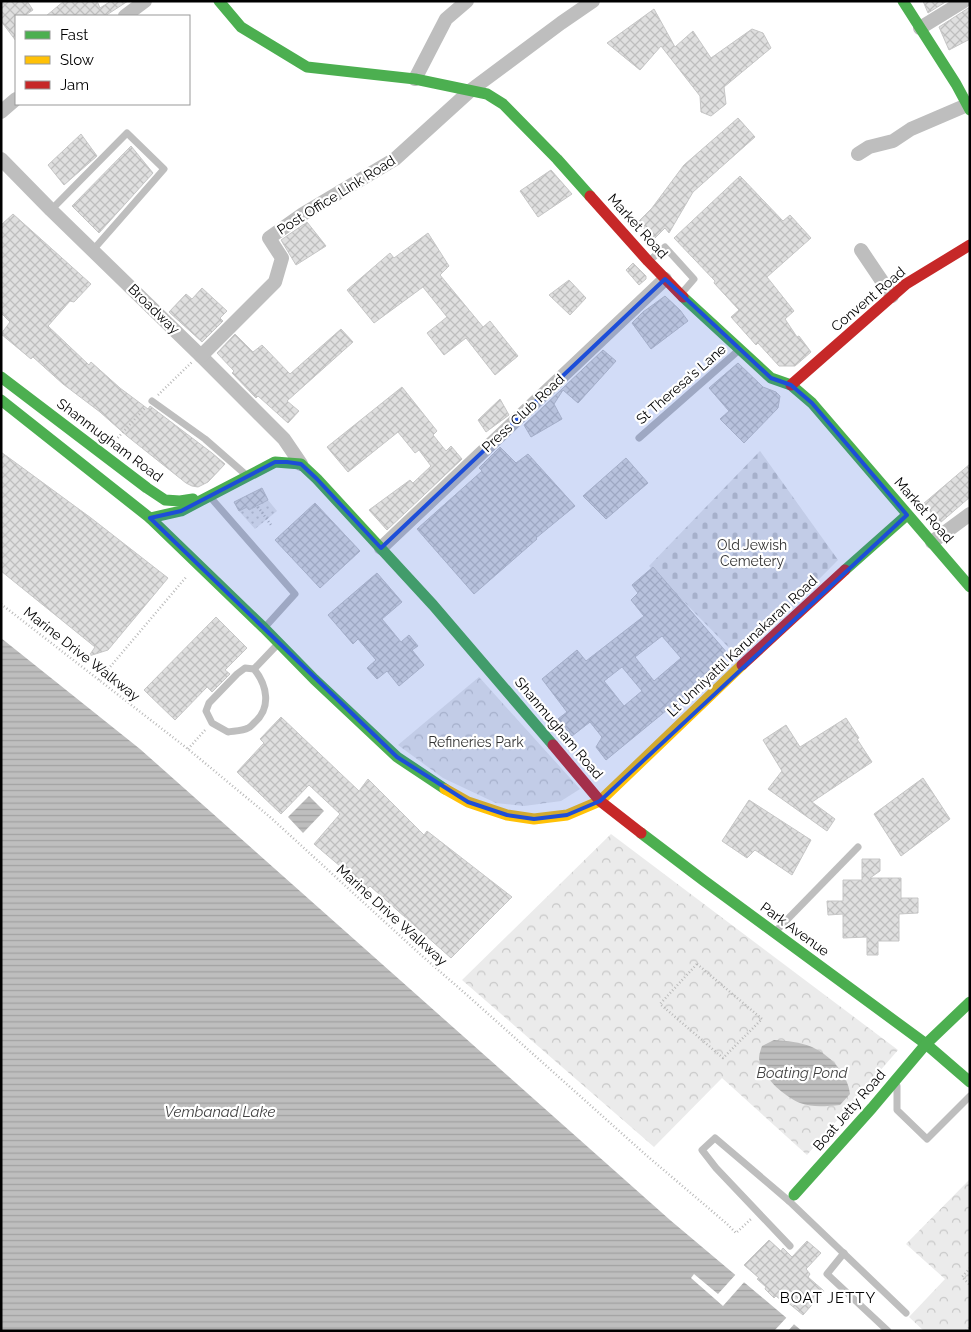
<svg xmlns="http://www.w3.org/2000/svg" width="971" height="1332" font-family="Raleway,sans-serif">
<defs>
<pattern id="grass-dots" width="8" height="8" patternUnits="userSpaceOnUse" patternTransform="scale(1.25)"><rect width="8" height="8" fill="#ebebeb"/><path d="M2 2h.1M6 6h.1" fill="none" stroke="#c8c8c8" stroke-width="1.8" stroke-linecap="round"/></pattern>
<pattern id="forest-crowns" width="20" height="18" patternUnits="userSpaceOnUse" patternTransform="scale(1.25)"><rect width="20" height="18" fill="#ebebeb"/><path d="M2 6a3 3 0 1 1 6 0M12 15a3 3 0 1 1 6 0" fill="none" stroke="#c8c8c8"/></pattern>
<pattern id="cemetery-stones" width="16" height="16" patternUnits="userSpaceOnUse" patternTransform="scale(1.25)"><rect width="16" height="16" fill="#ebebeb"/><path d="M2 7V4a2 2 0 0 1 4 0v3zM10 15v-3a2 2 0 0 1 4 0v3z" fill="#c8c8c8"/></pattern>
<pattern id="water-rules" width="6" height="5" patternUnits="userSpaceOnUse" patternTransform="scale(1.25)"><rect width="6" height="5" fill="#bebebe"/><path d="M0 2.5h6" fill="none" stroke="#a2a2a2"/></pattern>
<pattern id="building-cross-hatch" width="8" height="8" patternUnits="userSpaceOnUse" patternTransform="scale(1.25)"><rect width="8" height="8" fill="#dfdfdf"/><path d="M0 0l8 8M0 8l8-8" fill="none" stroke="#bebebe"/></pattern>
</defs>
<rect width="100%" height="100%" fill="#fff"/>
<polygon fill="url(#grass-dots)" points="268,500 277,511 255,529 239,511 247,507 249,510"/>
<g fill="url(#forest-crowns)">
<polygon points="479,677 580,789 561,801 524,806 496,803 443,778 398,745"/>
<polygon points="611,834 898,1050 807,1155 722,1078 654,1147 462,980"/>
<polygon points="970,1179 970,1331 924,1331 909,1317 945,1279 906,1244"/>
</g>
<polygon fill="url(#cemetery-stones)" points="760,451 838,560 740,659 649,566"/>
<g fill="url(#water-rules)">
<polygon points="1,638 140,749 670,1220 802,1331 1,1331"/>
<polygon points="309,796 324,811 303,833 288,817"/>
<path d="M 774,1040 C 787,1041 800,1042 812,1047 C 830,1055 848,1074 850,1094 L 840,1105 C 827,1106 813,1108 800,1103 C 785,1097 760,1076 759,1058 C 759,1054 761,1049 762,1046 Z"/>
</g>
<g fill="#fff">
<polygon points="737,1273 746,1280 723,1306 691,1278 694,1274 718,1294"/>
<polygon points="788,1316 796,1322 788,1331 774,1331"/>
</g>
<g fill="url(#building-cross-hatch)" stroke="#c6c6c6" fill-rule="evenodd">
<polygon points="1,1 27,1 33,10 24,16 16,16 16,41 1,21"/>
<polygon points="64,1 97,1 100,8 111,1 128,1 105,16 46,16"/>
<polygon points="923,1 947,1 928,13"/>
<polygon points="970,7 970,39 949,50 939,27"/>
<polygon points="654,9 675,47 693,31 711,58 752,29 763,33 771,48 724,87 726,104 711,116 701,112 700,96 661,46 640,70 607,43"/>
<polygon points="738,118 755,137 693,192 669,233 665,228 654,239 638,222 652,208 684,165"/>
<polygon points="81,134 97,156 64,185 48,165"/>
<polygon points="131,146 153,173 99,233 72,206"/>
<polygon points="551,170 572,194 538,217 520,191"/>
<polygon points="740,176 783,221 790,215 811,238 767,277 794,311 785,319 797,337 799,336 811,352 795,366 779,366 758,343 756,345 731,317 739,310 714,283 715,281 674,238"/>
<polygon points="13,214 91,284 74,302 70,301 48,326 89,365 91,362 120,388 148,409 150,406 212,453 225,464 208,482 198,487 192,486 186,483 127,436 100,412 63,384 33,357 31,359 1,334 10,322 1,313 1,225"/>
<polygon points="307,222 326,246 296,265 281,240"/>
<polygon points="428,233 449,266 440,275 483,327 490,321 518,356 495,375 466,338 444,355 427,333 447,317 423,287 374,323 347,290 390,253 394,258"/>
<polygon points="633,263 646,276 646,279 639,285 626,270"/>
<polygon points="569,280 586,298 570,315 549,295"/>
<polygon points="202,288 227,311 220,318 223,321 202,342 169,312 186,294 192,299"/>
<polygon points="665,296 680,310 688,321 651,349 632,323 643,312"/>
<polygon points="341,329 353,342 287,401 299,411 288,423 258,396 256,398 232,373 234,371 217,353 235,334 253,352 262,345 290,374"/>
<polygon points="603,350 616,361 578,403 563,390 554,404 562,419 531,437 524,425"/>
<polygon points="738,363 763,387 776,392 780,396 778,408 744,443 720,419 729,411 709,388"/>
<polygon points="402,387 437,431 433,435 446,451 451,446 462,459 387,530 369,510 410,480 413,483 431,466 419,450 415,453 398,432 348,472 327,447"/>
<polygon points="500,399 509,415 486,432 478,420"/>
<polygon points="500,447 516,463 528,454 575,506 536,538 537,539 474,594 417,529 482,471 479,468"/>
<polygon points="1,452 91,518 168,578 108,650 89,656 95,647 1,571"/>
<polygon points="626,458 648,483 606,519 583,496"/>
<polygon points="970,464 970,497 940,523 923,504"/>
<polygon points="262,488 268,500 249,510 247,507 239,511 234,502"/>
<polygon points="315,503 360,551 320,588 275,540"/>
<path d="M 653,567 L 728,654 L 693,684 L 695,687 L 606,760 L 596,747 L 602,737 L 590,722 L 572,736 L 558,719 L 567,712 L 542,679 L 577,650 L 586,661 L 644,616 L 631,600 L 638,593 L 632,585 ZM 662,636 L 681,658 L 654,681 L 635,657 ZM 622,667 L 642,691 L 624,706 L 604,681 Z"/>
<polygon points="377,573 402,602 382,619 401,642 409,635 418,646 412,650 424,665 399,686 387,671 377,679 367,668 376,660 358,639 353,644 328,615"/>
<polygon points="216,617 247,648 225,670 230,674 212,692 207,687 175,720 144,690"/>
<polygon points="281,717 359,791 368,779 424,835 427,831 512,897 451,958 370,886 367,889 314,844 340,814 309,785 281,814 237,772 264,743 260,739"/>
<polygon points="846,718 859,738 857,739 872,762 812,802 835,819 827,831 768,789 782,771 763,740 786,725 800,747"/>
<polygon points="923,778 950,819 901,856 874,814"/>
<polygon points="749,800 811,840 792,875 755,850 747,858 722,841"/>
<polygon points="862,859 880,859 880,871 870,878 901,878 901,898 918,898 918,913 899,914 899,941 878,941 878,955 867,955 867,937 843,938 843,914 828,915 827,901 843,901 843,880 862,880"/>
<polygon points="769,1240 781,1251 783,1248 792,1257 807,1241 821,1253 806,1269 810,1274 808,1277 824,1291 803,1315 786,1301 784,1303 776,1296 774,1298 765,1289 766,1287 757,1279 759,1278 744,1265"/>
</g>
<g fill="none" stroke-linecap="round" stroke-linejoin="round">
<g stroke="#b9b9b9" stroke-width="2.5" stroke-dasharray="1 2.5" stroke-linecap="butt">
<polyline points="158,395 192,362"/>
<polyline points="113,443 145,408"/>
<polyline points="258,507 271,525"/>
<polyline points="1,604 188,749 270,817 421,955 467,995 646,1155 726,1223 736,1233 751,1219"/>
<polyline points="99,680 187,576"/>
<polyline points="188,749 206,729"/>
<polygon points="697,964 762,1019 723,1058 660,1004"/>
<polyline points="970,1268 962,1277 970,1285"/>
<polyline points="966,1331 970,1327"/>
</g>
<g stroke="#bebebe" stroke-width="7">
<polyline points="51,210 127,133 164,169 93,250"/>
<polyline points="649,261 665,247 694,279 681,294"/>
<polyline points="152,401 205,439 245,474"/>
<polyline points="639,438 739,350"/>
<polyline points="211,498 295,594 266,626"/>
<path d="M 245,668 L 254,669 C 267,685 272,708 254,723 C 252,725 251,727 248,728 C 243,731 234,731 228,732 L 212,723 L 206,711 L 209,703 L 237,674 Z"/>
<polyline points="254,669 276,646"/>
<polyline points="776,931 858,847"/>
<polyline points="897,1086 897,1110 927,1139 970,1096"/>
<polyline points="789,1201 906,1313"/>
<polyline points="790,1246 716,1168 702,1150 715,1138 789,1201 791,1199"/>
<polyline points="844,1253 827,1274 888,1331"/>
</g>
<g stroke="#bebebe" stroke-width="14">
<polyline points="125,16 145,1"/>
<polyline points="920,28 964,1"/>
<polyline points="415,79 446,19 467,1"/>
<polyline points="1,112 16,99"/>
<polyline points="858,154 869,147 893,141 911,129 967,105"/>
<polyline points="1,159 51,210 201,356 284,439 301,464"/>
<polyline points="861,250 892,296"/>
<polyline points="201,356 275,282 282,258 269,238 303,214 395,159 471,90 561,23 593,1"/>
<polyline points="932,542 970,514"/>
<polyline points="381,548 665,279"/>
</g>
<g stroke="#4caf50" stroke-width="11">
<polyline points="219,1 241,27 307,67 415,79 487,94 503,104 557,159 590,196"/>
<polyline points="903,1 956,84 970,110"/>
<polyline points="683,297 771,378 791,385 812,403 970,587"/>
<polyline points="1,377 147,488 165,500 180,501 193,499"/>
<polyline points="1,400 150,518 264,628 314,679 397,757 445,789"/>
<polyline points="150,518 181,511 275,462 301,464 317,479 433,605 553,745"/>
<polyline points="845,570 907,515"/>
<polyline points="641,833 703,880 926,1044 970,1082"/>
<polyline points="794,1195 872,1108 926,1044 970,1002"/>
</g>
<g stroke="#ffc107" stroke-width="11">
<polyline points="445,789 468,802 507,815 534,819 567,815 600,801"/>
<polyline points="600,801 742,665"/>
</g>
<g stroke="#c62828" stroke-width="11">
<polyline points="590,196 648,261 683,297"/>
<polyline points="791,385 906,284 970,245"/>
<polyline points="742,665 845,570"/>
<polyline points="553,745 600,801 641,833"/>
</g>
</g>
<path fill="#1d4ed8" fill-opacity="0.2" stroke="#1d4ed8" stroke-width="4" stroke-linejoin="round" d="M 665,279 L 771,378 L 791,385 L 812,403 L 907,515 L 600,801 L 567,815 L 534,819 L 507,815 L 468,802 L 397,757 L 150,518 L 181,511 L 275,462 L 287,462 L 301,464 L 317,479 L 381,548 Z"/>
<g text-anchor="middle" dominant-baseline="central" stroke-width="4.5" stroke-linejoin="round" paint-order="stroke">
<g font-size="14" fill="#000" stroke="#fff">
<text transform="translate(336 195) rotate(-32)">Post Office Link Road</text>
<text transform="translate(638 226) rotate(48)">Market Road</text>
<text transform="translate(868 299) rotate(-40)">Convent Road</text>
<text transform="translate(154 309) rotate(44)">Broadway</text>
<text transform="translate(681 384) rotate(-41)">St Theresa's Lane</text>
<text transform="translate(523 413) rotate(-43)">Press Club Road</text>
<text transform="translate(110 440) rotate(37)">Shanmugham Road</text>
<text transform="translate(924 510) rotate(49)">Market Road</text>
<text transform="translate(742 646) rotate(-43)">Lt Unniyattil Karunakaran Road</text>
<text transform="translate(82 654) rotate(38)">Marine Drive Walkway</text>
<text transform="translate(559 728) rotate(50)">Shanmugham Road</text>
<text transform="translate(392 915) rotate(42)">Marine Drive Walkway</text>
<text transform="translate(795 929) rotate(36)">Park Avenue</text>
<text transform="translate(849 1110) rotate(-49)">Boat Jetty Road</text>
</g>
<g font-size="14" fill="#323232" stroke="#fff">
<text x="752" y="545">Old Jewish<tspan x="752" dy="16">Cemetery</tspan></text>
<text x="476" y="742">Refineries Park</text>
</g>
<g font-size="15" font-style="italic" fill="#434343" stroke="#fff">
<text x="802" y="1073">Boating Pond</text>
<text x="220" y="1112">Vembanad Lake</text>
</g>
<g font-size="15" letter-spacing="1" fill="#000" stroke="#fff">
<text x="828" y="1298">BOAT JETTY</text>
</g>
</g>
<rect width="971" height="1332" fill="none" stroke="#000000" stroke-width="5"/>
<rect x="15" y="15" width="175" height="90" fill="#ffffff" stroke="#999999"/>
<rect x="25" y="31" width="25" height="8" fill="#4caf50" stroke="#999999"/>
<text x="60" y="40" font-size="15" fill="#000000">Fast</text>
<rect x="25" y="56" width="25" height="8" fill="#ffc107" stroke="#999999"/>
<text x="60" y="65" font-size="15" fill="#000000">Slow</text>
<rect x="25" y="81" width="25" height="8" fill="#c62828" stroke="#999999"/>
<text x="60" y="90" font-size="15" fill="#000000">Jam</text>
</svg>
